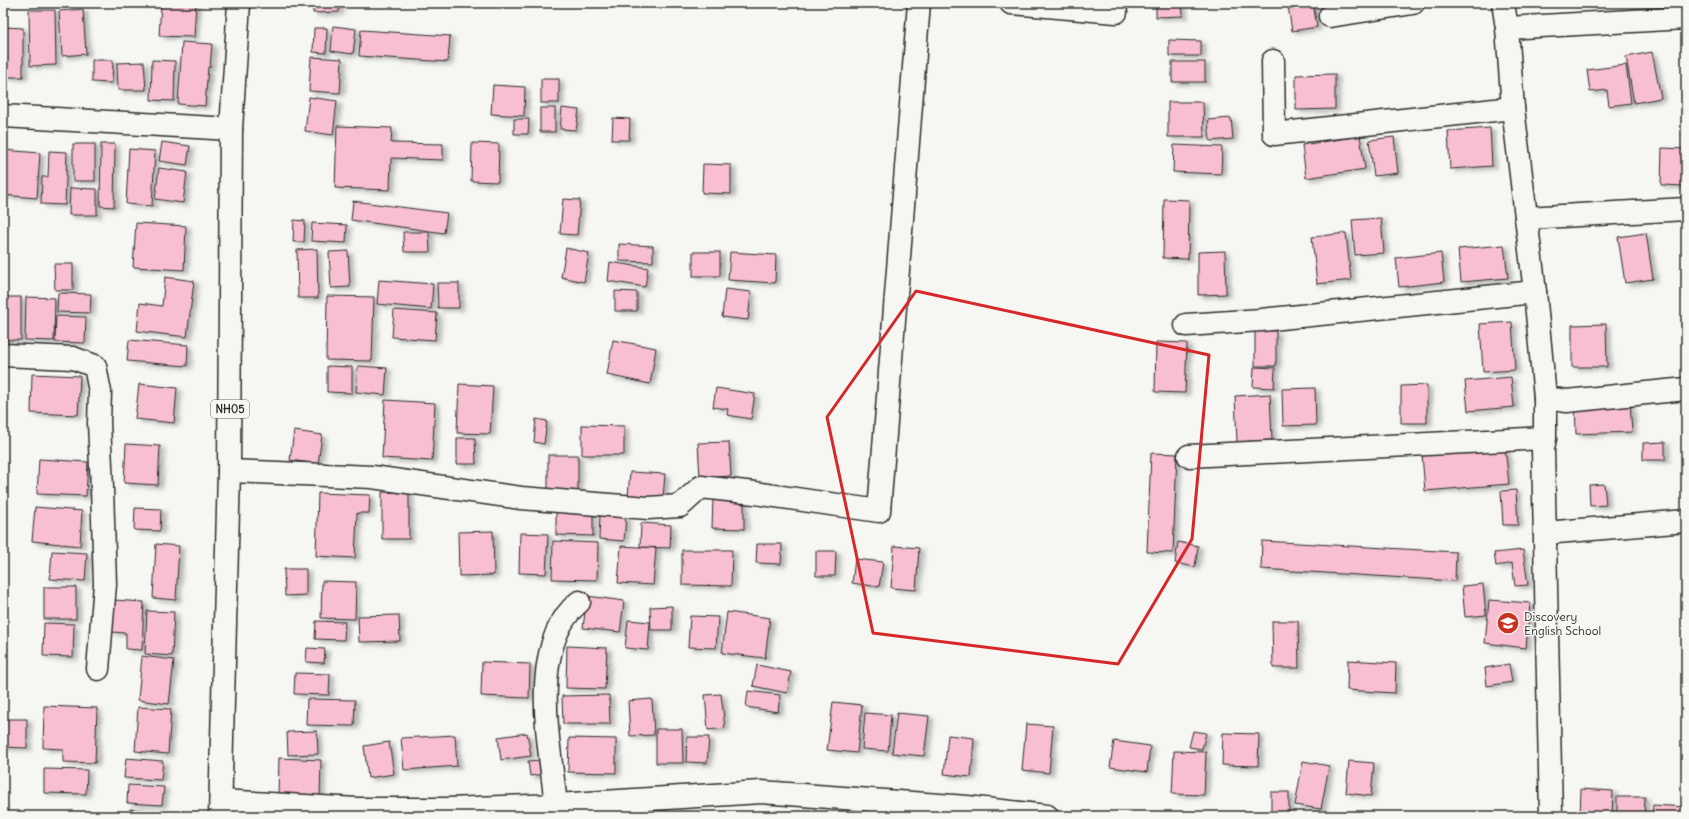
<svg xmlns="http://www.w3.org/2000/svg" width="1689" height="819" font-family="Delius,sans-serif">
<defs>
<filter id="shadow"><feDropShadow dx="4.5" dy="2.5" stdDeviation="2" flood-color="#0004"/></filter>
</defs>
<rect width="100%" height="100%" fill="#f6f6f2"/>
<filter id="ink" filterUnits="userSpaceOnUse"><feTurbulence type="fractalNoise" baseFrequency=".025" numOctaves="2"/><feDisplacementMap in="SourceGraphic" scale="8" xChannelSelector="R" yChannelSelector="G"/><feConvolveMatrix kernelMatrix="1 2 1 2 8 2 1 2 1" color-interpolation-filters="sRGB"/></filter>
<g filter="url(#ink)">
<g fill="#f8bfd2" stroke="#2b2b2b" filter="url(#shadow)">
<polygon points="138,3 196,3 194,37 159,36 161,4"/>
<polygon points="313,3 339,3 339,12 313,13"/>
<polygon points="1156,3 1182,3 1183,16 1156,17"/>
<polygon points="1304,3 1313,3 1317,27 1292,31 1288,6"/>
<polygon points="83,9 86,54 62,56 59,11"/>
<polygon points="29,10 55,10 56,65 30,66"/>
<polygon points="333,26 356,29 353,54 331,51"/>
<polygon points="4,27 23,28 23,77 4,77"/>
<polygon points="314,28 327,28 326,53 313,52"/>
<polygon points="361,30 450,36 448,62 359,56"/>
<polygon points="1169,40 1201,41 1201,56 1169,56"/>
<polygon points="182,42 212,44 210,67 208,67 205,106 178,104"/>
<polygon points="1652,52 1661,98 1634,103 1626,57"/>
<polygon points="311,57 342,59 340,93 309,91"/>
<polygon points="92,60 113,60 112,83 92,82"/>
<polygon points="152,60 175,61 174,101 151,100"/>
<polygon points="144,62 146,90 118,90 117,63"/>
<rect x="1172" y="62" width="33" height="20"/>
<polygon points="1626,65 1631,103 1609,106 1607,90 1590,92 1587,70"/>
<polygon points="1335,74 1335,109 1296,110 1296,75"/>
<rect x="541" y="79" width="18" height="24"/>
<polygon points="493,85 525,87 524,116 491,114"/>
<polygon points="309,97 337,101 333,135 305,131"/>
<polygon points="1168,102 1203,102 1204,137 1168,137"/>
<rect x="540" y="108" width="15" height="24"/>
<polygon points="562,108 579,110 576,130 560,129"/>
<polygon points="613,118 630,119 629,140 612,140"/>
<polygon points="1231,118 1233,139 1210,141 1208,120"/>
<polygon points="514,119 529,119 528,134 514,134"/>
<polygon points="337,126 392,128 391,143 443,144 443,160 391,158 390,190 335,188"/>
<polygon points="1490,128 1492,166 1450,169 1448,131"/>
<polygon points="1360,136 1365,169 1306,178 1302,145"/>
<polygon points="1394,137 1398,173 1374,176 1369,140"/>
<polygon points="162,142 190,146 187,165 159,161"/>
<polygon points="472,143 499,144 498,182 471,181"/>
<rect x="73" y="144" width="22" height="37"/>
<polygon points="101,144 115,144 114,207 100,206"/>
<polygon points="1174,145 1222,147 1221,174 1173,172"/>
<polygon points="1662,148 1686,149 1686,186 1661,185"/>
<polygon points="129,149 155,151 152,206 126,204"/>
<polygon points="3,150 40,153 37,198 3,195"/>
<polygon points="49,151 67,152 65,205 41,204 42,177 48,177"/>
<polygon points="703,164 731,165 731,194 702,193"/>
<polygon points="159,168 187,172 183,203 155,199"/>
<polygon points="70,188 97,189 97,215 69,215"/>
<polygon points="563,199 580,200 577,235 560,234"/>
<polygon points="1164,199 1189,200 1188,259 1163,258"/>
<polygon points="353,201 447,213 444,233 351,220"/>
<polygon points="1381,218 1384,253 1355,255 1352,220"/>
<polygon points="294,220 305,221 304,242 293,242"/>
<polygon points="136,223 186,226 184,270 133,267"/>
<polygon points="312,223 347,225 346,243 311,241"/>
<polygon points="403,232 429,232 430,252 404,252"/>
<polygon points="1346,233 1351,280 1317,284 1312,237"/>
<polygon points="1646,233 1653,279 1625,283 1618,237"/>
<polygon points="619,244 653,246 653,262 619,261"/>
<polygon points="1504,245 1508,278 1461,282 1458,249"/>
<polygon points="566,248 589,253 584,282 561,277"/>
<polygon points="317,249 318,298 298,298 297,250"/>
<polygon points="348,251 350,287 331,288 329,252"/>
<polygon points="1225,251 1226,294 1198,295 1198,252"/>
<rect x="693" y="252" width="27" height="24"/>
<polygon points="730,252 776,255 775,283 728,280"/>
<polygon points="1441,253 1444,282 1399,287 1396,258"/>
<polygon points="610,262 648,268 645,287 608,281"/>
<polygon points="54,264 73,264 73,290 55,290"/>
<polygon points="165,277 194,281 187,337 137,331 140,303 162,306"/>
<polygon points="379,280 433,284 431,309 377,304"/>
<polygon points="437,283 459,283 459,308 438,308"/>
<polygon points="725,289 751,292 748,320 722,317"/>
<polygon points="615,291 637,292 637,311 615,311"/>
<polygon points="58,293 91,294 90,313 57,312"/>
<polygon points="327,296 374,297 372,361 326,360"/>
<rect x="3" y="297" width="18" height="43"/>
<polygon points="26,297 55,298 54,341 25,340"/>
<polygon points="394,310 437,313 435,340 392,337"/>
<polygon points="56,316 86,317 85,343 55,342"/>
<polygon points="1512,322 1515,370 1483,372 1480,324"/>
<polygon points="1606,324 1607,367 1572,367 1572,325"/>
<polygon points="1255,330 1276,331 1276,366 1255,366"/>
<polygon points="129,340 188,345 187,366 127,361"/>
<polygon points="613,340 656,348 650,384 607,375"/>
<polygon points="1156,342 1187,343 1185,393 1155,392"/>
<polygon points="327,366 352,367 352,393 327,392"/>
<polygon points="358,366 387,368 385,395 356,392"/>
<polygon points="1254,367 1275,368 1274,388 1253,387"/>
<polygon points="32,374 80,376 78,415 31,413"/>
<polygon points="1511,377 1514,407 1468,411 1465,381"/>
<polygon points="139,384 177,388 174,423 135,419"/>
<polygon points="459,384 493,386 490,434 457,433"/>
<polygon points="1427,385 1427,423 1401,423 1401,386"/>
<polygon points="716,388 755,394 751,419 727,415 728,409 713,407"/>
<polygon points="1315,388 1316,425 1283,426 1282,389"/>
<polygon points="1270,394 1272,440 1237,442 1235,396"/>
<polygon points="385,400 435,403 432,461 382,458"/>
<polygon points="1630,402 1632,432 1576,434 1575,404"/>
<polygon points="536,419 547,421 544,444 534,442"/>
<polygon points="582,425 624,426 624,455 582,455"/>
<polygon points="294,431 322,435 318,464 290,460"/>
<polygon points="457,438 475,438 476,464 457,464"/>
<polygon points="729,442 731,476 700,478 698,443"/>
<polygon points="1665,442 1665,460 1643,460 1643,443"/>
<polygon points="126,444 160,446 158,485 124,483"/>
<polygon points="1505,447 1509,484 1425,491 1422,454"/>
<polygon points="1151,453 1177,454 1173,553 1147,552"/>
<rect x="548" y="455" width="30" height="40"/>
<polygon points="39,459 88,462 86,496 37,494"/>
<polygon points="630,472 665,474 663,498 628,496"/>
<polygon points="1604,484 1606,505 1590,506 1589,485"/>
<polygon points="1516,490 1518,525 1503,525 1501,491"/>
<polygon points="382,492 409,493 409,539 382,539"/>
<polygon points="318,493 370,495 369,513 357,513 355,558 316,556"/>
<polygon points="713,497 744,498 744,529 712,528"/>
<polygon points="35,507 82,511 80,546 32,541"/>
<polygon points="135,508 161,509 160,531 134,530"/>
<polygon points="556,510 593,510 593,536 556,535"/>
<polygon points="600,514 626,516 624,541 599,539"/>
<polygon points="641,523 671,525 670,548 640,547"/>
<polygon points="493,531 494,575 459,576 458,532"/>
<polygon points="520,533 548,534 546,574 519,573"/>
<polygon points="553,541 598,543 597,580 552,579"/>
<polygon points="1262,541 1456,552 1455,581 1261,569"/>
<polygon points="1178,542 1198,546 1195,567 1175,563"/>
<polygon points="156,544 179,546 176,600 153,598"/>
<polygon points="757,544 782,544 781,564 756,563"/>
<polygon points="621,546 656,548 653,585 618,583"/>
<polygon points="894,546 919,548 916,590 891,588"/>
<polygon points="682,550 732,550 731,586 682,585"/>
<polygon points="1523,550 1528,585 1515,586 1512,563 1496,566 1494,553"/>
<polygon points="52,551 87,553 85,581 50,579"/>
<polygon points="816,551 836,551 835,576 816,576"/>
<polygon points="855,559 883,562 879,587 852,583"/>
<polygon points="284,569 306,569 306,595 285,596"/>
<polygon points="322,581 356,582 355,619 321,618"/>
<polygon points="1483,584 1486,615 1465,617 1462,586"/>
<rect x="44" y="587" width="32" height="32"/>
<polygon points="587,596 624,601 620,632 583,628"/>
<polygon points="113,600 144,602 142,650 126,649 126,633 111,632"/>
<polygon points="1489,600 1530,603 1526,648 1485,643"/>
<polygon points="672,606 672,630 651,630 650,607"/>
<polygon points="147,611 174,612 172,656 145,654"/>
<polygon points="727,612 770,618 765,658 722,653"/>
<polygon points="399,615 400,641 359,642 358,616"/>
<polygon points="690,616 718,617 716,648 688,647"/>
<polygon points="628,620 650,622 648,650 625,648"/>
<polygon points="316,621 345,622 344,640 315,639"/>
<polygon points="1272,621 1298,621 1299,668 1273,668"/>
<polygon points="44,623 74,624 73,657 43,656"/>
<polygon points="567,646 607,648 605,689 566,688"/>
<polygon points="307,648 325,649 324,663 306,662"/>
<polygon points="142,656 174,660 169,704 138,700"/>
<polygon points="1348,660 1396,663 1395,693 1347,690"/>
<polygon points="482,662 530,664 529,698 481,696"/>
<polygon points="1509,664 1512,682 1487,686 1485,668"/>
<polygon points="757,665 791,672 787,693 753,686"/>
<polygon points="295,673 330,674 329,695 294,694"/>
<polygon points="748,691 780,695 778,712 746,707"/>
<polygon points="721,694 725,728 708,730 705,695"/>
<polygon points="609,695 610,724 563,724 562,696"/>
<polygon points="307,699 355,700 354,726 306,725"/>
<polygon points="652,699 654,735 630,736 628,701"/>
<polygon points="833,702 862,705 857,753 827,750"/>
<polygon points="44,706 97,708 95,763 63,762 63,749 43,748"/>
<polygon points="138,707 171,709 168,754 135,751"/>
<polygon points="865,713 891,715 888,751 862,749"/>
<polygon points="897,713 929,716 924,756 892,753"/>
<polygon points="3,719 27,719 27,748 3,747"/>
<polygon points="1026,724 1053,726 1049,773 1022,770"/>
<polygon points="656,729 682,729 683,763 656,763"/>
<polygon points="317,731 318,754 288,755 287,732"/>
<polygon points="1193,731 1206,733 1202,749 1189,747"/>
<polygon points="527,733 531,756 501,760 498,737"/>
<polygon points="1223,733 1259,734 1258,766 1222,765"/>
<polygon points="455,735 457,766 404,770 401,738"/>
<polygon points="948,735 974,738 971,777 944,774"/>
<polygon points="687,737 709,737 707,763 686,762"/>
<polygon points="569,738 616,739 616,773 568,772"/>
<polygon points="1114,741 1150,746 1147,772 1110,767"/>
<polygon points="389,742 394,774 368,778 364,746"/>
<polygon points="1174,751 1206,752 1204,795 1172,794"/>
<polygon points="126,758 163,761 161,780 124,778"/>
<polygon points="279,758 321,760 320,798 278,797"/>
<polygon points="542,760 543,774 530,776 528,761"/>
<polygon points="1303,761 1329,766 1321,809 1295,805"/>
<polygon points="1349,761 1374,763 1371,796 1346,793"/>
<polygon points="44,769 87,770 86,794 44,793"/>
<polygon points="128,785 164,787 162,805 127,803"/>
<polygon points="1581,789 1613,791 1612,816 1580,816"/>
<rect x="1271" y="792" width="18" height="20"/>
<polygon points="1617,797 1645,797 1644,816 1617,816"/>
<polygon points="1653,805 1686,807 1686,816 1652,816"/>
<polygon points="130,809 163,812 163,816 129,816"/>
<polygon points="666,809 667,816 638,816 638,812"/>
</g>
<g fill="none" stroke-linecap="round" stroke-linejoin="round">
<g stroke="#2b2b2b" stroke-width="25">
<g id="minor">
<polyline points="1011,3 1116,12"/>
<polyline points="1503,3 1507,28 1513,108 1535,292 1545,398 1545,438 1543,449 1551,816"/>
<polyline points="1330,16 1413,3"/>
<polyline points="1507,28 1686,18"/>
<polyline points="1273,61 1274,134 1513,108"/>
<polyline points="3,116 231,129"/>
<polyline points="1526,218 1686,209"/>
<polyline points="1186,325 1261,320 1535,292"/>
<polyline points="3,355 73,358 95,366 100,392 99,423 102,488 105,584 98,669"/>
<polyline points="1545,398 1567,401 1686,389"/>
<polyline points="1189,456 1545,438"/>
<polyline points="229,471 372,477 521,498 648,508 680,506 701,487 755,493 879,511 919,3"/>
<polyline points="1545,533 1686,521"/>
<polyline points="221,801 357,809 448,809 556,805 761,792 967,807 1047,816"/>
<path d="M 556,805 C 550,745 527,646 579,602"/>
</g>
</g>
<g stroke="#2b2b2b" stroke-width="25">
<polyline id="major" points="220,816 229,471 231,129 239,3"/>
</g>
<use href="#minor" stroke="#f6f6f2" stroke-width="22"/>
<use href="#major" stroke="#f6f6f2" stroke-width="22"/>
</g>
</g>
<path fill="none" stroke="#d62828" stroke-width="3" stroke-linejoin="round" d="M 916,291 L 1209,355 L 1192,539 L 1118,664 L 873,633 L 827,417 Z"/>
<defs>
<g id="school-disc" transform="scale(1.15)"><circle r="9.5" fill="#c8321e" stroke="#f6f6f2"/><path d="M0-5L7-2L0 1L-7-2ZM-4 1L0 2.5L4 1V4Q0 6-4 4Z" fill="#fff"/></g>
</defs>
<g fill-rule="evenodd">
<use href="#school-disc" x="1508" y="623"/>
</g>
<g text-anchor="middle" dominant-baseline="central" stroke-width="3" stroke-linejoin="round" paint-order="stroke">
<rect fill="#f6f6f2" stroke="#686867" stroke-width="1" x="211" y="400" width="38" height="18" rx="3"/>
<g font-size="11" font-weight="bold" fill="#2b2b2b">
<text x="230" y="409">NH05</text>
</g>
<g font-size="12" fill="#2b2b2b" stroke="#f6f6f2" text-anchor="start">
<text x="1524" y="616">Discovery<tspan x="1524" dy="14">English School</tspan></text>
</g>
</g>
<rect width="1689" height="819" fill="none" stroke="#f6f6f2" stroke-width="16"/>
<rect x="8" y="8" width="1673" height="803" fill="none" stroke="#2b2b2b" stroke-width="1.5" filter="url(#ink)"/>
</svg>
